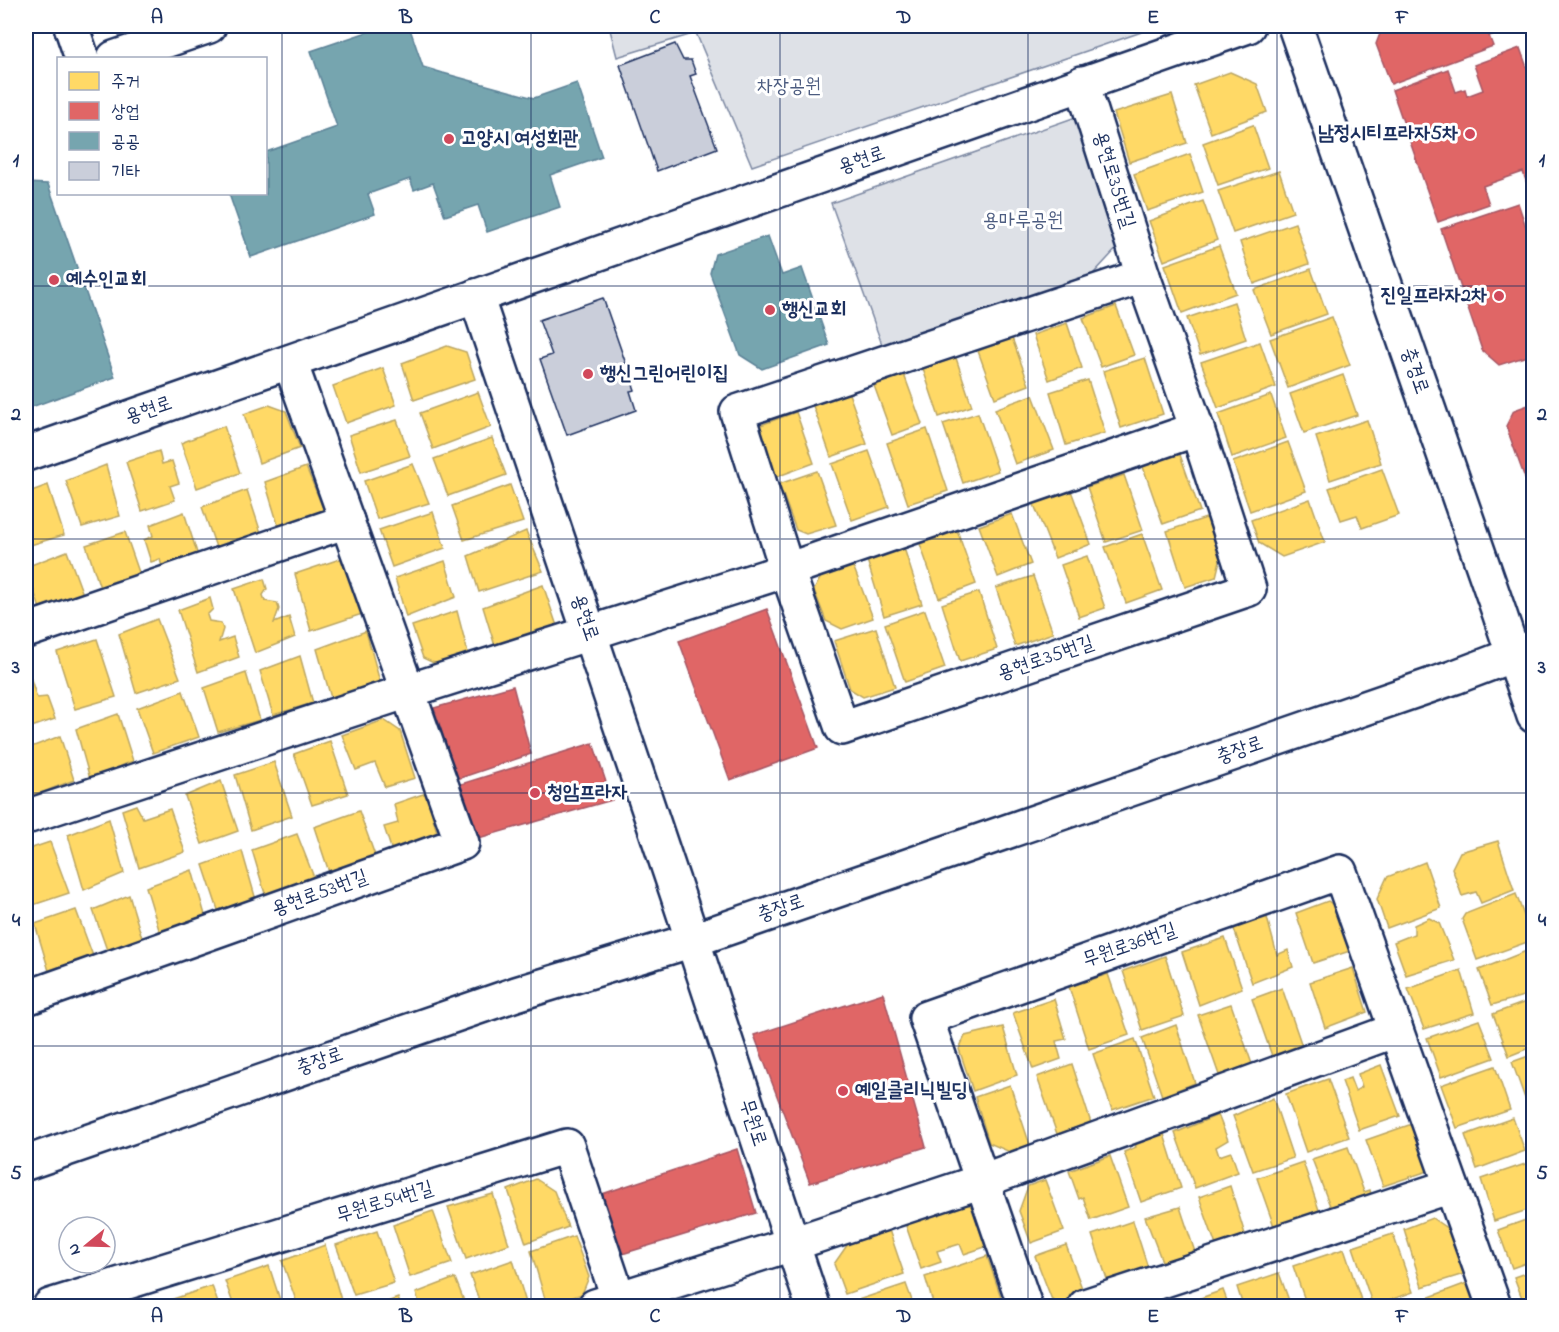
<svg xmlns="http://www.w3.org/2000/svg" width="1559" height="1332" font-family="'Indie Flower','Poor Story',sans-serif">
<rect width="100%" height="100%" fill="#fff"/>
<filter id="ink" filterUnits="userSpaceOnUse"><feTurbulence type="fractalNoise" baseFrequency=".0167" numOctaves="2"/><feDisplacementMap in="SourceGraphic" scale="12" xChannelSelector="R" yChannelSelector="G"/><feConvolveMatrix kernelMatrix="1 2 1 2 8 2 1 2 1" color-interpolation-filters="sRGB"/></filter>
<g filter="url(#ink)">
<g fill="#dee1e7" stroke="#7c88a2" stroke-width="1.5">
<polygon points="609,26 1159,26 752,166 696,33 617,57"/>
<polygon points="1076,117 1119,246 1081,287 884,350 831,203"/>
</g>
<g fill="#ffd966" stroke="#bba664" stroke-width="1.5">
<polygon points="1230,72 1257,84 1267,112 1211,133 1194,85"/>
<polygon points="1172,95 1187,143 1129,162 1114,113"/>
<polygon points="1253,125 1268,168 1218,185 1203,143"/>
<polygon points="1190,154 1203,192 1147,211 1134,174"/>
<polygon points="1279,171 1293,212 1233,233 1218,191"/>
<polygon points="1203,201 1217,240 1164,261 1149,221"/>
<polygon points="1295,223 1309,264 1254,284 1240,242"/>
<polygon points="1219,246 1236,293 1182,313 1165,265"/>
<polygon points="1311,269 1327,314 1271,334 1254,290"/>
<polygon points="1234,302 1246,339 1200,355 1187,318"/>
<polygon points="1116,306 1134,355 1101,367 1083,318"/>
<polygon points="1332,317 1350,365 1288,388 1270,339"/>
<polygon points="1067,323 1082,368 1049,380 1033,335"/>
<polygon points="1012,338 1029,385 995,398 978,351"/>
<polygon points="1260,342 1276,387 1218,408 1201,362"/>
<polygon points="447,346 466,352 475,379 414,400 402,363"/>
<polygon points="954,352 972,406 939,417 921,363"/>
<polygon points="1145,358 1163,414 1121,428 1103,371"/>
<polygon points="383,368 396,405 346,423 333,386"/>
<polygon points="902,369 922,424 892,435 872,380"/>
<polygon points="1343,375 1357,415 1304,433 1290,394"/>
<polygon points="1088,380 1105,433 1066,445 1050,392"/>
<polygon points="847,388 867,444 831,457 811,400"/>
<polygon points="478,392 491,427 433,449 420,413"/>
<polygon points="1033,395 1054,450 1015,464 995,409"/>
<polygon points="1271,395 1286,438 1232,457 1218,414"/>
<polygon points="269,405 286,411 300,448 259,463 244,414"/>
<polygon points="796,412 814,463 776,477 758,426"/>
<polygon points="978,413 998,471 963,483 943,424"/>
<polygon points="397,420 410,456 361,472 349,435"/>
<polygon points="1367,420 1381,463 1330,480 1316,437"/>
<polygon points="224,426 240,473 197,488 181,443"/>
<polygon points="927,429 948,491 908,504 887,443"/>
<polygon points="492,438 506,475 448,496 434,459"/>
<polygon points="1288,442 1306,491 1250,511 1233,462"/>
<polygon points="159,451 162,464 172,461 179,483 170,486 175,500 142,511 126,462"/>
<polygon points="869,451 889,507 852,520 832,464"/>
<polygon points="1179,452 1200,511 1163,524 1142,464"/>
<polygon points="413,464 429,503 377,519 364,481"/>
<polygon points="106,465 120,516 82,527 66,481"/>
<polygon points="306,467 325,513 279,528 265,482"/>
<polygon points="1382,469 1399,515 1362,528 1357,515 1341,520 1329,488"/>
<polygon points="817,471 836,525 806,534 796,530 779,484"/>
<polygon points="1124,475 1143,530 1106,542 1087,487"/>
<polygon points="48,485 64,535 27,546 26,541 26,493"/>
<polygon points="510,485 523,522 464,540 452,506"/>
<polygon points="1070,488 1091,544 1055,558 1033,502"/>
<polygon points="247,490 262,536 218,553 202,507"/>
<polygon points="1310,499 1325,542 1282,557 1259,543 1251,520"/>
<polygon points="184,512 199,559 163,571 160,559 151,562 144,540 153,536 150,525"/>
<polygon points="433,512 445,548 392,567 379,530"/>
<polygon points="1012,514 1031,564 998,577 979,526"/>
<polygon points="1209,517 1221,556 1216,577 1185,587 1167,531"/>
<polygon points="957,530 976,584 939,598 920,544"/>
<polygon points="526,531 543,571 479,592 468,556"/>
<polygon points="125,532 141,578 101,591 86,545"/>
<polygon points="1142,534 1162,590 1126,603 1105,547"/>
<polygon points="904,548 922,604 884,616 867,560"/>
<polygon points="67,551 84,597 41,612 26,567"/>
<polygon points="1087,556 1105,608 1079,617 1061,565"/>
<polygon points="343,558 362,614 311,631 295,574"/>
<polygon points="445,561 456,597 406,617 395,578"/>
<polygon points="852,563 873,618 842,629 826,621 814,590 824,571"/>
<polygon points="1033,576 1053,633 1015,646 996,588"/>
<polygon points="264,579 267,589 263,595 265,601 277,603 279,609 274,623 289,617 295,637 255,653 234,589"/>
<polygon points="543,585 558,629 495,646 483,607"/>
<polygon points="979,592 997,649 960,661 942,604"/>
<polygon points="210,598 213,609 207,615 209,621 221,623 223,629 219,642 233,637 239,657 198,672 178,610"/>
<polygon points="925,610 945,668 905,682 885,624"/>
<polygon points="457,611 469,657 438,665 423,658 412,626"/>
<polygon points="157,619 180,678 136,693 119,634"/>
<polygon points="876,628 895,687 863,697 850,689 834,641"/>
<polygon points="366,631 380,682 331,698 317,649"/>
<polygon points="97,639 116,697 75,709 57,652"/>
<polygon points="300,656 313,703 273,715 260,671"/>
<polygon points="27,667 37,698 47,697 55,719 26,729 26,668"/>
<polygon points="246,673 260,720 218,732 204,688"/>
<polygon points="183,691 199,737 153,753 137,708"/>
<polygon points="118,714 133,761 90,779 76,729"/>
<polygon points="384,720 400,731 415,778 385,787 375,763 356,770 342,735"/>
<polygon points="60,736 74,780 33,796 26,769 26,749"/>
<polygon points="330,741 348,794 312,805 294,754"/>
<polygon points="274,762 292,816 251,830 235,775"/>
<polygon points="221,781 238,831 202,844 185,796"/>
<polygon points="426,793 440,843 394,857 384,827 398,823 394,804"/>
<polygon points="136,805 143,818 170,809 185,852 139,868 122,810"/>
<polygon points="359,811 377,861 330,875 314,827"/>
<polygon points="109,819 124,873 84,890 68,835"/>
<polygon points="297,834 315,880 266,897 252,850"/>
<polygon points="1498,841 1514,890 1481,903 1476,892 1462,896 1452,868 1460,852"/>
<polygon points="50,842 69,893 27,907 26,900 26,850"/>
<polygon points="242,851 256,900 219,913 203,865"/>
<polygon points="1425,862 1441,908 1387,928 1377,899 1387,877"/>
<polygon points="192,870 205,915 160,933 146,887"/>
<polygon points="1516,894 1533,940 1477,960 1462,919 1465,914"/>
<polygon points="129,895 143,941 108,953 93,910"/>
<polygon points="1328,901 1340,910 1353,950 1313,963 1296,913"/>
<polygon points="76,910 93,956 49,971 35,924"/>
<polygon points="1266,914 1277,955 1288,950 1293,967 1252,983 1233,926"/>
<polygon points="1429,918 1439,923 1454,960 1406,975 1394,942 1414,934 1414,925"/>
<polygon points="1225,938 1242,988 1199,1005 1182,952"/>
<polygon points="1534,948 1534,993 1492,1005 1479,970"/>
<polygon points="26,950 34,977 26,980"/>
<polygon points="1165,956 1184,1016 1142,1030 1123,971"/>
<polygon points="1353,968 1367,1012 1325,1028 1310,982"/>
<polygon points="1461,970 1474,1013 1424,1029 1408,989"/>
<polygon points="1108,974 1129,1035 1089,1049 1069,987"/>
<polygon points="1282,988 1302,1046 1272,1056 1252,999"/>
<polygon points="1054,999 1066,1039 1056,1041 1061,1059 1033,1069 1013,1013"/>
<polygon points="1534,999 1534,1046 1509,1056 1493,1014"/>
<polygon points="1231,1004 1252,1064 1219,1075 1198,1015"/>
<polygon points="1479,1020 1494,1058 1441,1077 1427,1038"/>
<polygon points="1176,1025 1195,1083 1162,1096 1142,1038"/>
<polygon points="1003,1027 1017,1075 973,1091 959,1049 965,1036"/>
<polygon points="1135,1039 1154,1096 1112,1110 1093,1054"/>
<polygon points="1534,1054 1534,1101 1527,1104 1512,1062"/>
<polygon points="1072,1064 1091,1123 1057,1134 1037,1077"/>
<polygon points="1381,1065 1400,1116 1359,1130 1342,1081 1350,1078 1355,1091 1362,1087 1358,1074"/>
<polygon points="1495,1066 1510,1110 1457,1128 1441,1085"/>
<polygon points="1328,1079 1349,1137 1306,1152 1286,1094"/>
<polygon points="1010,1085 1030,1145 1010,1152 989,1143 975,1097"/>
<polygon points="1273,1098 1293,1158 1253,1171 1233,1116"/>
<polygon points="1218,1115 1228,1140 1216,1147 1219,1156 1231,1152 1238,1172 1195,1188 1175,1133"/>
<polygon points="1513,1118 1525,1151 1477,1169 1465,1135"/>
<polygon points="1412,1124 1428,1171 1383,1186 1366,1140"/>
<polygon points="1162,1128 1181,1188 1141,1202 1124,1152 1136,1147 1134,1138"/>
<polygon points="1348,1147 1364,1192 1370,1190 1372,1198 1332,1211 1312,1159"/>
<polygon points="1110,1156 1128,1207 1091,1220 1083,1197 1079,1199 1069,1171"/>
<polygon points="1534,1161 1534,1208 1494,1221 1481,1179"/>
<polygon points="1303,1162 1320,1213 1275,1229 1257,1178"/>
<polygon points="536,1179 554,1191 568,1227 526,1243 508,1190"/>
<polygon points="1045,1180 1064,1231 1031,1243 1019,1211 1028,1186"/>
<polygon points="1230,1186 1248,1244 1219,1254 1199,1197"/>
<polygon points="493,1194 509,1244 466,1259 448,1207"/>
<polygon points="961,1202 972,1206 985,1247 964,1254 960,1244 937,1251 941,1262 921,1269 905,1223"/>
<polygon points="1180,1207 1197,1258 1165,1269 1145,1217"/>
<polygon points="433,1211 452,1263 410,1277 393,1225"/>
<polygon points="1534,1217 1534,1260 1512,1268 1498,1230"/>
<polygon points="1432,1218 1451,1231 1464,1274 1422,1287 1404,1229"/>
<polygon points="1133,1221 1150,1274 1110,1288 1092,1235"/>
<polygon points="889,1230 904,1274 845,1294 834,1264 848,1244"/>
<polygon points="377,1231 394,1283 354,1295 336,1245"/>
<polygon points="1393,1234 1413,1292 1373,1306 1353,1247"/>
<polygon points="574,1236 589,1277 582,1294 547,1306 531,1251"/>
<polygon points="325,1245 341,1300 321,1306 298,1306 282,1261"/>
<polygon points="1066,1245 1086,1299 1064,1306 1052,1300 1035,1256"/>
<polygon points="1344,1249 1363,1306 1307,1306 1293,1266"/>
<polygon points="987,1256 1001,1297 972,1306 934,1306 925,1277"/>
<polygon points="513,1260 527,1306 481,1306 470,1275"/>
<polygon points="269,1266 282,1306 234,1306 225,1281"/>
<polygon points="1534,1270 1534,1306 1525,1306 1514,1277"/>
<polygon points="1279,1273 1291,1306 1243,1306 1237,1287"/>
<polygon points="455,1278 466,1306 420,1306 416,1293"/>
<polygon points="1467,1283 1477,1306 1430,1306 1427,1298"/>
<polygon points="906,1284 914,1306 850,1306 849,1303"/>
<polygon points="212,1286 219,1306 172,1306 170,1300"/>
<polygon points="1223,1290 1229,1306 1185,1306 1184,1304"/>
<polygon points="398,1298 401,1306 376,1306"/>
</g>
<g fill="#e06666" stroke="#a55664" stroke-width="1.5">
<polygon points="1383,26 1516,26 1489,36 1493,46 1391,84 1376,44"/>
<polygon points="1520,48 1534,87 1534,189 1529,190 1523,172 1483,186 1489,204 1438,222 1392,90 1448,69 1456,92 1465,89 1467,96 1483,90 1474,65"/>
<polygon points="1518,203 1531,242 1534,241 1534,354 1499,365 1482,350 1441,229"/>
<polygon points="1534,403 1534,503 1506,426 1514,410"/>
<polygon points="767,609 818,748 730,780 679,641"/>
<polygon points="513,686 531,754 457,779 434,708"/>
<polygon points="593,743 612,800 475,839 458,785"/>
<polygon points="883,993 926,1147 810,1183 754,1035"/>
<polygon points="737,1149 756,1213 622,1254 599,1195"/>
</g>
<g fill="#76a5af" stroke="#5b8297" stroke-width="1.5">
<polygon points="385,26 409,26 423,67 443,73 534,98 577,83 602,157 550,175 560,207 487,232 478,205 445,216 433,183 414,190 410,179 368,194 375,214 251,257 229,194 266,194 266,152 337,127 311,51"/>
<polygon points="26,183 48,184 115,377 26,409"/>
<polygon points="768,236 782,275 802,268 829,345 762,369 740,355 710,273 715,254"/>
</g>
<g fill="#caceda" stroke="#1b2f5e" stroke-width="1.5">
<polygon points="675,44 683,60 691,60 696,74 690,76 717,148 657,171 620,65"/>
<polygon points="603,298 635,390 630,391 636,410 567,435 540,359 552,355 539,320"/>
</g>
<g fill="none" stroke-linecap="round" stroke-linejoin="round">
<g stroke="#1b2f5e" stroke-width="38">
<g id="minor">
<polyline points="71,26 82,58"/>
<polyline points="114,58 209,26"/>
<polyline points="1082,83 1143,276"/>
<polygon points="1143,276 1197,429 1249,589 842,728 787,570 737,412"/>
<polyline points="476,296 677,893 813,1306"/>
<polyline points="26,454 1248,26"/>
<polyline points="26,631 347,521"/>
<polyline points="26,817 408,691 787,570 1197,429"/>
<polyline points="26,998 462,843 290,362"/>
<polyline points="50,1306 567,1146 621,1306"/>
<polyline points="595,1306 792,1244 982,1181 1396,1030"/>
<polyline points="1025,1306 926,1018 1340,872 1494,1306"/>
<polyline points="1085,1306 1451,1186"/>
</g>
</g>
<g stroke="#1b2f5e" stroke-width="38">
<g id="major">
<polyline points="1295,26 1499,612 1534,716"/>
<polyline points="26,1163 516,994 693,940 1455,677 1534,647"/>
</g>
</g>
<use href="#minor" stroke="#fff" stroke-width="33"/>
<use href="#major" stroke="#fff" stroke-width="33"/>
</g>
</g>
<path fill="none" stroke="#1b2f5e" stroke-width="1.5" stroke-opacity="0.55" d="M 282,26 L 282,1306M 531,26 L 531,1306M 780,26 L 780,1306M 1028,26 L 1028,1306M 1277,26 L 1277,1306M 26,286 L 1534,286M 26,539 L 1534,539M 26,793 L 1534,793M 26,1046 L 1534,1046"/>
<g fill="#d1495b" stroke="#fff" stroke-width="2">
<circle cx="1470" cy="134" r="6"/>
<circle cx="449" cy="139" r="6"/>
<circle cx="54" cy="280" r="6"/>
<circle cx="1499" cy="296" r="6"/>
<circle cx="770" cy="310" r="6"/>
<circle cx="588" cy="374" r="6"/>
<circle cx="535" cy="793" r="6"/>
<circle cx="843" cy="1091" r="6"/>
</g>
<g text-anchor="middle" dominant-baseline="central" stroke-width="6" stroke-linejoin="round" paint-order="stroke">
<g font-size="20" fill="#4c5c80" stroke="#fff">
<text x="789" y="87">차장공원</text>
<text x="1023" y="221">용마루공원</text>
</g>
<g font-size="20" font-weight="bold" fill="#1b2f5e" stroke="#fff" text-anchor="start">
<text x="1458" y="134" text-anchor="end">남정시티프라자5차</text>
<text x="461" y="139">고양시 여성회관</text>
<text x="66" y="280">예수인교회</text>
<text x="1487" y="296" text-anchor="end">진일프라자2차</text>
<text x="782" y="310">행신교회</text>
<text x="600" y="374">행신그린어린이집</text>
<text x="547" y="793">청암프라자</text>
<text x="855" y="1091">예일클리닉빌딩</text>
</g>
<g font-size="20" fill="#1b2f5e" stroke="#fff">
<text transform="translate(862 161) rotate(-19)">용현로</text>
<text transform="translate(1113 180) rotate(73)">용현로35번길</text>
<text transform="translate(1414 371) rotate(71)">충경로</text>
<text transform="translate(149 411) rotate(-19)">용현로</text>
<text transform="translate(584 618) rotate(71)">용현로</text>
<text transform="translate(1046 659) rotate(-19)">용현로35번길</text>
<text transform="translate(1240 751) rotate(-19)">충장로</text>
<text transform="translate(320 894) rotate(-20)">용현로53번길</text>
<text transform="translate(781 909) rotate(-19)">충장로</text>
<text transform="translate(1130 946) rotate(-19)">무원로36번길</text>
<text transform="translate(320 1062) rotate(-19)">충장로</text>
<text transform="translate(752 1123) rotate(72)">무원로</text>
<text transform="translate(385 1203) rotate(-17)">무원로54번길</text>
</g>
</g>
<rect width="1559" height="1332" fill="none" stroke="#fff" stroke-width="66"/>
<rect x="57" y="57" width="210" height="138" fill="#ffffff" stroke="#a4acbf" stroke-width="1.5"/>
<rect x="69" y="72" width="30" height="18" fill="#ffd966" stroke="#a4acbf" stroke-width="1.5"/>
<text x="111" y="87" font-size="18" fill="#1b2f5e">주거</text>
<rect x="69" y="102" width="30" height="18" fill="#e06666" stroke="#a4acbf" stroke-width="1.5"/>
<text x="111" y="117" font-size="18" fill="#1b2f5e">상업</text>
<rect x="69" y="132" width="30" height="18" fill="#76a5af" stroke="#a4acbf" stroke-width="1.5"/>
<text x="111" y="147" font-size="18" fill="#1b2f5e">공공</text>
<rect x="69" y="162" width="30" height="18" fill="#caceda" stroke="#a4acbf" stroke-width="1.5"/>
<text x="111" y="177" font-size="18" fill="#1b2f5e">기타</text>
<g transform="translate(87 1245) rotate(251)"><circle r="28" fill="#ffffff" stroke="#a4acbf" stroke-width="1.5"/>
<path d="M0-4.5L10 22L0 15L-10 22Z" fill="#d1495b"/>
<text y="-9" font-size="16" font-weight="bold" text-anchor="middle" fill="#1b2f5e">N</text>
</g>
<rect x="33" y="33" width="1493" height="1266" fill="none" stroke="#1b2f5e" stroke-width="2"/>
<g font-size="20" text-anchor="middle" font-weight="bold" fill="#1b2f5e">
<text x="157" y="23">A</text>
<text x="406" y="23">B</text>
<text x="655" y="23">C</text>
<text x="904" y="23">D</text>
<text x="1153" y="23">E</text>
<text x="1402" y="23">F</text>
<text x="16" y="166">1</text>
<text x="1542" y="166">1</text>
<text x="16" y="420">2</text>
<text x="1542" y="420">2</text>
<text x="16" y="673">3</text>
<text x="1542" y="673">3</text>
<text x="16" y="926">4</text>
<text x="1542" y="926">4</text>
<text x="16" y="1179">5</text>
<text x="1542" y="1179">5</text>
<text x="157" y="1322">A</text>
<text x="406" y="1322">B</text>
<text x="655" y="1322">C</text>
<text x="904" y="1322">D</text>
<text x="1153" y="1322">E</text>
<text x="1402" y="1322">F</text>
</g>
</svg>
